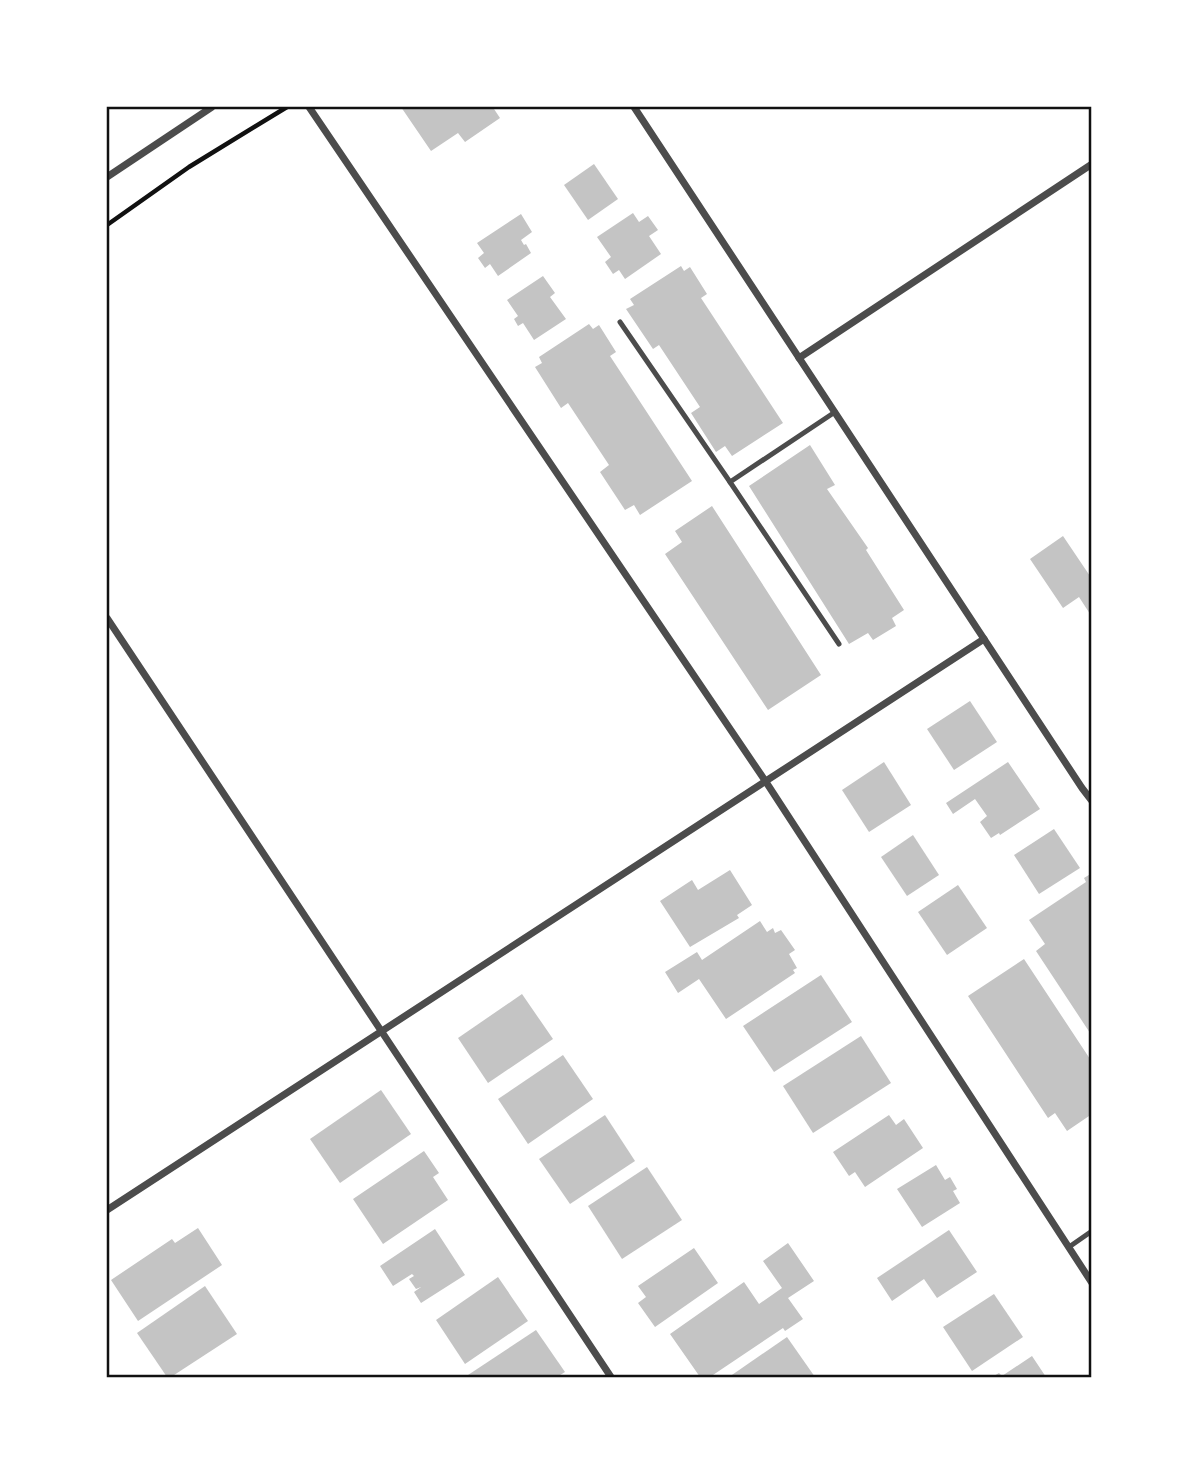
<svg xmlns="http://www.w3.org/2000/svg" width="1199" height="1484" font-family="Signika,sans-serif">
<rect width="100%" height="100%" fill="#fff"/>
<g fill="#c4c4c4">
<polygon points="401,107 497,107 494,109 500,118 465,142 458,133 431,151"/>
<polygon points="594,164 618,199 588,220 564,185"/>
<polygon points="633,213 639,222 648,216 658,230 649,236 661,254 625,279 619,270 613,274 605,262 611,257 597,237"/>
<polygon points="521,214 532,232 521,240 524,245 526,244 531,253 498,276 490,264 485,268 478,258 484,253 477,243"/>
<polygon points="681,266 684,271 690,267 707,294 701,298 783,423 732,456 725,446 716,452 691,413 700,407 659,345 653,349 626,309 634,305 630,299"/>
<polygon points="543,276 555,293 550,297 566,319 534,340 523,323 518,326 514,319 518,316 507,300"/>
<polygon points="589,324 593,329 599,325 616,352 610,356 692,481 640,515 634,505 625,510 600,472 609,465 568,403 561,408 535,367 542,363 539,357"/>
<polygon points="810,445 835,485 827,489 868,548 866,550 904,610 892,618 896,626 873,640 868,633 849,644 749,486"/>
<polygon points="712,506 821,675 768,710 665,554 682,542 675,531"/>
<polygon points="1063,536 1092,579 1092,617 1079,597 1063,608 1030,559"/>
<polygon points="970,701 997,742 954,770 927,729"/>
<polygon points="884,762 911,805 869,832 842,790"/>
<polygon points="1008,762 1040,809 1000,835 999,833 991,838 980,822 987,816 975,799 953,814 946,803"/>
<polygon points="1054,829 1080,868 1039,894 1014,855"/>
<polygon points="913,835 939,875 907,896 881,857"/>
<polygon points="730,870 752,905 737,915 739,918 690,947 660,901 692,880 698,890"/>
<polygon points="1092,873 1092,1036 1036,951 1045,944 1029,920 1086,882 1084,878"/>
<polygon points="958,885 987,928 947,955 918,912"/>
<polygon points="760,921 767,932 773,928 775,933 781,930 795,950 789,954 797,968 793,970 795,973 726,1019 699,979 678,993 665,972 697,952 702,960"/>
<polygon points="1024,959 1092,1062 1092,1114 1067,1131 1055,1113 1048,1118 968,996"/>
<polygon points="821,975 852,1022 774,1072 743,1026"/>
<polygon points="522,994 553,1039 488,1083 458,1038"/>
<polygon points="861,1036 891,1083 813,1133 783,1086"/>
<polygon points="563,1055 593,1099 528,1144 498,1099"/>
<polygon points="381,1090 411,1134 340,1183 310,1139"/>
<polygon points="605,1115 635,1161 570,1204 539,1159"/>
<polygon points="889,1115 896,1125 904,1119 923,1148 865,1187 855,1172 849,1176 833,1152"/>
<polygon points="424,1151 439,1173 433,1177 448,1200 383,1244 353,1199"/>
<polygon points="936,1165 945,1180 950,1177 957,1189 953,1191 960,1203 922,1227 897,1189"/>
<polygon points="647,1167 682,1220 622,1259 588,1206"/>
<polygon points="198,1228 222,1265 138,1321 111,1280 172,1239 175,1243"/>
<polygon points="435,1229 465,1275 421,1303 414,1292 421,1287 416,1289 409,1279 414,1276 412,1274 393,1286 380,1266"/>
<polygon points="949,1230 977,1272 937,1298 924,1279 892,1301 877,1278"/>
<polygon points="788,1243 814,1281 788,1298 803,1319 785,1331 783,1328 710,1377 700,1377 670,1334 744,1282 759,1304 782,1288 763,1261"/>
<polygon points="694,1248 718,1283 655,1327 638,1303 646,1297 638,1286"/>
<polygon points="498,1277 528,1321 465,1364 436,1320"/>
<polygon points="205,1286 237,1334 171,1377 167,1377 137,1333"/>
<polygon points="994,1294 1023,1337 972,1371 943,1327"/>
<polygon points="536,1330 565,1372 557,1377 470,1377 468,1375"/>
<polygon points="787,1337 815,1377 729,1377"/>
<polygon points="1032,1356 1046,1377 992,1377 999,1373 1002,1376"/>
</g>
<g fill="none" stroke-linecap="round" stroke-linejoin="round">
<polyline stroke="#111" stroke-width="4.5" points="107,225 189,167 287,107"/>
<g stroke="#4c4c4c" stroke-width="5">
<polyline points="620,322 730,482"/>
<polyline points="835,412 730,482 839,644"/>
<polyline points="1069,1247 1092,1231"/>
</g>
<g stroke="#4c4c4c" stroke-width="7">
<polyline points="309,107 766,782 1092,1283"/>
<polyline points="634,107 1082,788 1092,801"/>
<polyline points="107,177 212,107"/>
<polyline points="799,358 1092,164"/>
<polyline points="107,618 611,1377"/>
<polyline points="107,1210 984,639"/>
</g>
</g>
<rect width="1199" height="1484" fill="none" stroke="#ffffff" stroke-width="217"/>
<rect x="108" y="108" width="982" height="1268" fill="none" stroke="#111" stroke-width="2.5"/>
</svg>
